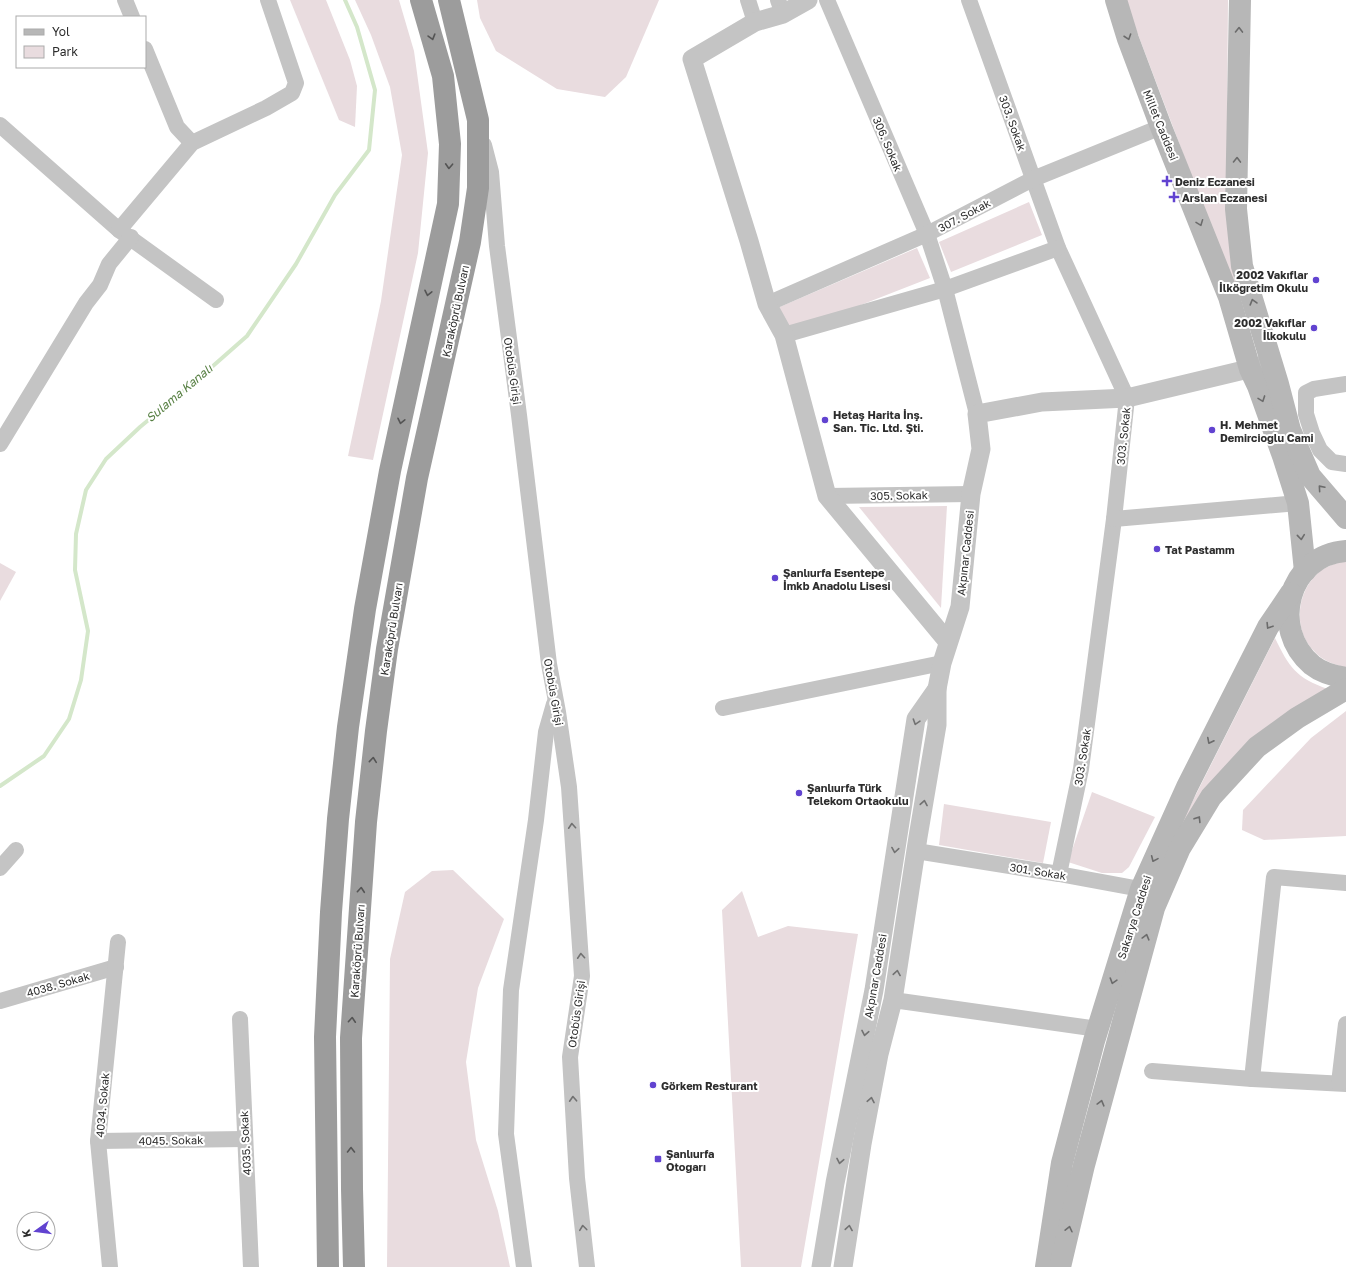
<svg xmlns="http://www.w3.org/2000/svg" width="1346" height="1267" font-family="'Golos Text',sans-serif">
<rect width="100%" height="100%" fill="#fff"/>
<g fill="#e9dcdf">
<polygon points="290,0 326,0 350,60 357,86 355,127 339,120"/>
<polygon points="355,0 399,0 414,51 428,153 418,253 373,460 348,456 381,301 402,155 390,87 371,35"/>
<polygon points="477,0 659,0 626,77 605,97 557,89 496,51 480,18"/>
<polygon points="1125,0 1228,0 1227,122 1236,284 1244,329 1181,148"/>
<polygon points="1029,202 1042,235 951,272 939,242"/>
<polygon points="917,248 930,278 784,335 775,309"/>
<polygon points="947,506 941,608 859,507"/>
<path d="M 1346,561 L 1346,668 L 1344,667 C 1332,664 1322,660 1314,651 C 1293,630 1296,593 1318,573 C 1326,566 1336,563 1346,561 Z"/>
<polygon points="0,563 16,572 0,601"/>
<path d="M 1275,638 C 1289,667 1296,678 1328,689 L 1177,832 Z"/>
<polygon points="1346,711 1346,836 1264,840 1242,830 1243,810 1311,738"/>
<polygon points="1092,792 1155,817 1129,867 1122,873 1102,873 1068,862"/>
<polygon points="944,804 1051,822 1043,863 939,845"/>
<polygon points="453,870 504,919 478,988 466,1062 476,1140 498,1211 510,1267 387,1267 390,959 405,892 432,871"/>
<polygon points="742,891 758,937 788,926 858,934 801,1267 741,1267 722,910"/>
</g>
<g fill="none" stroke-linecap="round" stroke-linejoin="round">
<polyline stroke="#d4e7ca" stroke-width="4" points="0,786 44,756 69,719 81,680 88,631 75,570 76,534 86,490 106,459 140,427 205,373 247,336 296,264 335,195 369,150 375,90 357,27 345,0"/>
<g stroke="#c4c4c4" stroke-width="16">
<polyline points="125,0 132,17"/>
<polyline points="748,0 755,22"/>
<polyline points="778,0 783,14"/>
<polyline points="827,0 927,234 945,289 977,414"/>
<polyline points="969,0 1058,248 1127,398 1114,519 1081,769 1059,874"/>
<polyline points="145,49 177,127 192,143"/>
<polyline points="0,125 119,230 216,300"/>
<polyline points="484,145 491,172 497,246 519,415 549,664 558,712 569,787 582,976 570,1057 577,1178 587,1267"/>
<polyline points="119,230 192,143 266,108 292,93 296,83 268,0"/>
<polyline points="767,304 927,234 1033,179 1161,127"/>
<polyline points="784,335 945,289 1058,248"/>
<polyline points="1346,384 1314,389 1306,393 1306,414 1312,433 1320,450 1332,462 1346,464"/>
<polyline points="0,444 86,303 100,285 109,264 131,237"/>
<polyline points="827,496 971,494"/>
<polyline points="1114,519 1298,503"/>
<polyline points="723,708 942,663"/>
<polyline points="916,851 1059,874 1151,891"/>
<polyline points="0,868 16,850"/>
<polyline points="893,1000 1098,1029"/>
<polyline points="0,1001 116,967"/>
<polyline points="240,1019 251,1267"/>
<polyline points="1152,1071 1252,1079 1346,1084"/>
<polyline points="1252,1079 1274,877 1346,883"/>
<polyline points="1339,1083 1346,1024"/>
<polyline points="98,1141 244,1139"/>
<polyline points="110,1267 98,1141 118,942"/>
<polyline points="524,1267 506,1134 511,990 536,820 546,732 554,704"/>
</g>
<g stroke="#c4c4c4" stroke-width="19">
<polyline points="808,0 783,14 755,22 692,59 749,241 767,304 784,335 827,496 948,642"/>
<polyline points="821,1267 835,1183 874,990 916,719 937,689"/>
<polyline points="843,1267 862,1144 879,1054 893,1000 918,837 937,725 937,689 942,663 960,607 971,494 981,449 977,414 1042,402 1127,398 1265,365"/>
</g>
<g stroke="#b7b7b7" stroke-width="22">
<polyline points="1116,0 1128,39 1161,127 1229,297 1250,369 1258,386 1283,456 1298,503 1305,571"/>
<polyline points="1240,0 1236,209 1242,266 1278,384 1290,430 1310,476 1346,518"/>
<path d="M 1346,551 C 1288,555 1269,629 1312,665 C 1322,673 1334,676 1346,678"/>
<polyline points="1046,1267 1062,1163 1094,1041 1141,889 1187,787 1268,627 1291,593"/>
<polyline points="1060,1267 1084,1165 1154,908 1180,848 1211,797 1257,747 1297,718 1346,689"/>
</g>
<g stroke="#9c9c9c" stroke-width="22">
<polyline points="328,1267 325,1037 331,912 338,819 348,727 365,609 390,471 448,204 450,144 443,76 421,0"/>
<polyline points="354,1267 352,1189 351,1038 366,822 376,731 387,649 417,478 470,242 478,188 478,120 449,0"/>
</g>
</g>
<defs><path id="oneway-chevron" d="M-2-3.5L2.5 0L-2 3.5" fill="none" stroke-width="1.6" stroke-linecap="round" stroke-linejoin="round"/></defs>
<g stroke="#6b6b6b">
<use href="#oneway-chevron" transform="translate(1239 30) rotate(-89)"/>
<use href="#oneway-chevron" transform="translate(1128 37) rotate(71)"/>
<use href="#oneway-chevron" transform="translate(1237 160) rotate(-89)"/>
<use href="#oneway-chevron" transform="translate(1200 223) rotate(69)"/>
<use href="#oneway-chevron" transform="translate(1253 302) rotate(-106)"/>
<use href="#oneway-chevron" transform="translate(1262 399) rotate(70)"/>
<use href="#oneway-chevron" transform="translate(1321 488) rotate(-131)"/>
<use href="#oneway-chevron" transform="translate(1301 537) rotate(84)"/>
<use href="#oneway-chevron" transform="translate(1269 626) rotate(122)"/>
<use href="#oneway-chevron" transform="translate(1210 741) rotate(117)"/>
<use href="#oneway-chevron" transform="translate(1198 819) rotate(-58)"/>
<use href="#oneway-chevron" transform="translate(1154 859) rotate(114)"/>
<use href="#oneway-chevron" transform="translate(1146 937) rotate(-75)"/>
<use href="#oneway-chevron" transform="translate(1113 981) rotate(107)"/>
<use href="#oneway-chevron" transform="translate(1101 1103) rotate(-75)"/>
<use href="#oneway-chevron" transform="translate(1069 1229) rotate(-77)"/>
</g>
<g stroke="#545454">
<use href="#oneway-chevron" transform="translate(432 37) rotate(74)"/>
<use href="#oneway-chevron" transform="translate(449 166) rotate(93)"/>
<use href="#oneway-chevron" transform="translate(428 293) rotate(102)"/>
<use href="#oneway-chevron" transform="translate(401 421) rotate(102)"/>
<use href="#oneway-chevron" transform="translate(373 760) rotate(-84)"/>
<use href="#oneway-chevron" transform="translate(361 890) rotate(-85)"/>
<use href="#oneway-chevron" transform="translate(352 1020) rotate(-86)"/>
<use href="#oneway-chevron" transform="translate(351 1150) rotate(-90)"/>
</g>
<g stroke="#717171">
<use href="#oneway-chevron" transform="translate(916 722) rotate(108)"/>
<use href="#oneway-chevron" transform="translate(924 803) rotate(-80)"/>
<use href="#oneway-chevron" transform="translate(572 826) rotate(-94)"/>
<use href="#oneway-chevron" transform="translate(895 850) rotate(99)"/>
<use href="#oneway-chevron" transform="translate(581 956) rotate(-94)"/>
<use href="#oneway-chevron" transform="translate(897 973) rotate(-81)"/>
<use href="#oneway-chevron" transform="translate(865 1033) rotate(101)"/>
<use href="#oneway-chevron" transform="translate(573 1099) rotate(-93)"/>
<use href="#oneway-chevron" transform="translate(871 1100) rotate(-79)"/>
<use href="#oneway-chevron" transform="translate(840 1161) rotate(101)"/>
<use href="#oneway-chevron" transform="translate(583 1228) rotate(-97)"/>
<use href="#oneway-chevron" transform="translate(849 1228) rotate(-81)"/>
</g>
<g fill="#6143d0" stroke="#fff" stroke-width="1.5">
<path d="M1165 175h4v4h4v4h-4v4h-4v-4h-4v-4h4z"/>
<path d="M1172 191h4v4h4v4h-4v4h-4v-4h-4v-4h4z"/>
<circle cx="1316" cy="280" r="4"/>
<circle cx="1314" cy="328" r="4"/>
<circle cx="825" cy="420" r="4"/>
<circle cx="1212" cy="430" r="4"/>
<circle cx="1157" cy="549" r="4"/>
<circle cx="775" cy="578" r="4"/>
<circle cx="799" cy="793" r="4"/>
<circle cx="653" cy="1085" r="4"/>
<rect x="654" y="1155" width="8" height="8" rx="2"/>
</g>
<g text-anchor="middle" dominant-baseline="central" stroke-width="4" stroke-linejoin="round" paint-order="stroke">
<g font-size="11" fill="#2d2d2d" stroke="#fff">
<text transform="translate(1013 123) rotate(70)">303. Sokak</text>
<text transform="translate(1161 125) rotate(68)">Millet Caddesi</text>
<text transform="translate(888 144) rotate(67)">306. Sokak</text>
<text transform="translate(964 215) rotate(-28)">307. Sokak</text>
<text transform="translate(455 311) rotate(-78)">Karaköprü Bulvarı</text>
<text transform="translate(513 371) rotate(82)">Otobüs Girişi</text>
<text transform="translate(1123 436) rotate(-84)">303. Sokak</text>
<text transform="translate(899 495) rotate(-1)">305. Sokak</text>
<text transform="translate(965 553) rotate(-84)">Akpınar Caddesi</text>
<text transform="translate(391 629) rotate(-81)">Karaköprü Bulvarı</text>
<text transform="translate(554 692) rotate(80)">Otobüs Girişi</text>
<text transform="translate(1082 757) rotate(-81)">303. Sokak</text>
<text transform="translate(1038 871) rotate(9)">301. Sokak</text>
<text transform="translate(1134 917) rotate(-72)">Sakarya Caddesi</text>
<text transform="translate(357 951) rotate(-86)">Karaköprü Bulvarı</text>
<text transform="translate(875 976) rotate(-80)">Akpınar Caddesi</text>
<text transform="translate(58 984) rotate(-16)">4038. Sokak</text>
<text transform="translate(576 1014) rotate(-82)">Otobüs Girişi</text>
<text transform="translate(102 1105) rotate(-85)">4034. Sokak</text>
<text transform="translate(171 1140) rotate(-1)">4045. Sokak</text>
<text transform="translate(245 1143) rotate(-93)">4035. Sokak</text>
</g>
<g font-size="11" font-weight="bold" fill="#2d2d2d" stroke="#fff" text-anchor="start">
<text x="1175" y="181">Deniz Eczanesi</text>
<text x="1182" y="197">Arslan Eczanesi</text>
<text x="1308" y="274" text-anchor="end">2002 Vakıflar<tspan x="1308" dy="13">İlköğretim Okulu</tspan></text>
<text x="1306" y="322" text-anchor="end">2002 Vakıflar<tspan x="1306" dy="13">İlkokulu</tspan></text>
<text x="833" y="414">Hetaş Harita İnş.<tspan x="833" dy="13">San. Tic. Ltd. Şti.</tspan></text>
<text x="1220" y="424">H. Mehmet<tspan x="1220" dy="13">Demircioğlu Cami</tspan></text>
<text x="1165" y="549">Tat Pastamm</text>
<text x="783" y="572">Şanlıurfa Esentepe<tspan x="783" dy="13">İmkb Anadolu Lisesi</tspan></text>
<text x="807" y="787">Şanlıurfa Türk<tspan x="807" dy="13">Telekom Ortaokulu</tspan></text>
<text x="661" y="1085">Görkem Resturant</text>
<text x="666" y="1153">Şanlıurfa<tspan x="666" dy="13">Otogarı</tspan></text>
</g>
<g font-size="12" font-style="italic" fill="#567f42" stroke="#fff">
<text transform="translate(179 393) rotate(-40)">Sulama Kanalı</text>
</g>
</g>
<rect x="16" y="16" width="130" height="52" fill="#ffffff" stroke="#ababab"/>
<rect x="24" y="29" width="20" height="6" fill="#b7b7b7" stroke="#ababab"/>
<text x="52" y="36" font-size="12" fill="#2d2d2d">Yol</text>
<rect x="24" y="46" width="20" height="12" fill="#e9dcdf" stroke="#ababab"/>
<text x="52" y="56" font-size="12" fill="#2d2d2d">Park</text>
<g transform="translate(36 1231) rotate(256)"><circle r="19" fill="#ffffff" stroke="#ababab"/>
<path d="M0-3L7 15L0 10L-7 15Z" fill="#6143d0"/>
<text y="-6" font-size="11" font-weight="bold" text-anchor="middle" fill="#2d2d2d">K</text>
</g>
</svg>
